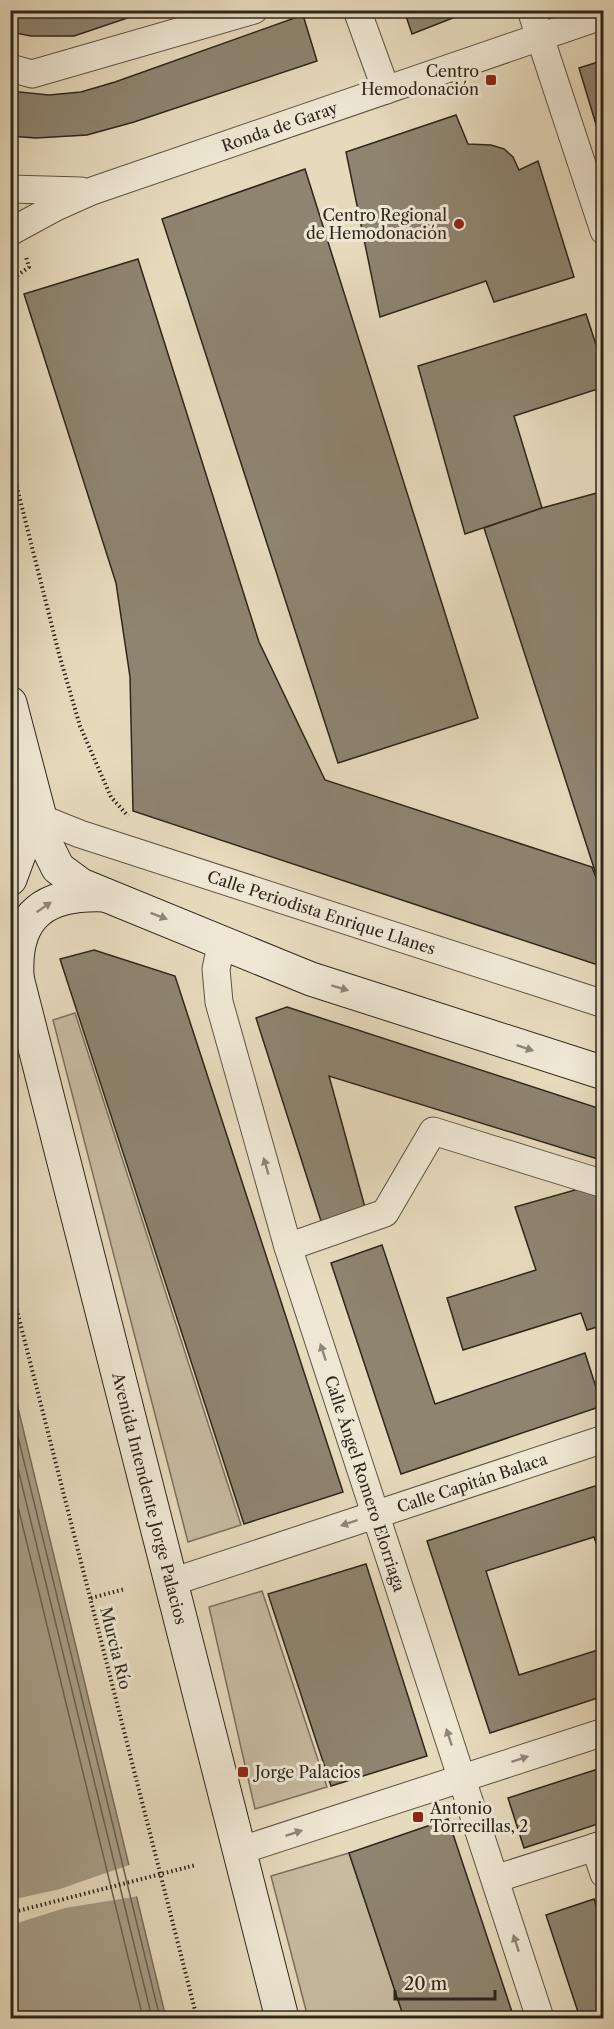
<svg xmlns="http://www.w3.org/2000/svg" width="614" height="2029" font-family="'Libre Caslon Text',serif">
<rect width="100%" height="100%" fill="#e6dabd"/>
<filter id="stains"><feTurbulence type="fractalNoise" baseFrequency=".00333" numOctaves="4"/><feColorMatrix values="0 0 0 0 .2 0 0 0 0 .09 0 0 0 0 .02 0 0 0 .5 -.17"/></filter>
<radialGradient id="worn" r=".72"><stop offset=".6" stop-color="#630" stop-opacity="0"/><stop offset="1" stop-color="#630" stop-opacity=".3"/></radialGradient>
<g fill="#c7bba2" stroke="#7a705f" stroke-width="1.5">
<polygon points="75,1013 241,1525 188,1542 53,1020"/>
<polygon points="262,1591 327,1787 255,1809 209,1607"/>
<polygon points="349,1853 404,2018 308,2018 271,1876"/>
</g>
<polygon fill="#a79d86" stroke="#776d5c" stroke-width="1.5" points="11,1379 166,2018 11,2018"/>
<polygon fill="#e6dabd" points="132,1864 139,1896 65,1908 11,1925 11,1900 60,1889"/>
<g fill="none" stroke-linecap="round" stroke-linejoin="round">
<g stroke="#6a6251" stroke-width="1.5">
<polyline points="10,1404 160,2018"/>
<polyline points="10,1436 152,2018"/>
<polyline points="10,1474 143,2018"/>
</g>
</g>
<g fill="#8e8470" stroke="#2e261c" stroke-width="1.5">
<polygon points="10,10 151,10 74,36 31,36 10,32"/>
<polygon points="404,10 473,10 412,34"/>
<polygon points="303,15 317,61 134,122 87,135 36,138 10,136 10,91 49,95 81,92 115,82"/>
<polygon points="604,60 604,118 595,121 579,68"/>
<polygon points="456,115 468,144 491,145 504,149 513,157 519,170 538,161 574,277 494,302 486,281 380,317 346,152"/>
<polygon points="604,118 604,150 595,121"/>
<polygon points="305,169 478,718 338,763 162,219"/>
<polygon points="138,259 259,642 325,780 592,867 604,899 604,967 133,811 130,677 116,583 24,294"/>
<polygon points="586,314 604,369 604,387 514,416 542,508 465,534 418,366"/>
<polygon points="604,491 604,899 484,528 542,508"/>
<polygon points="94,950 175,976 343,1492 244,1524 60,959"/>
<polygon points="287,1007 604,1110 604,1161 329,1076 366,1211 322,1224 256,1018"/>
<polygon points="589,1186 604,1191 604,1325 587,1330 581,1313 463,1350 447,1298 536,1270 515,1207"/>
<polygon points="382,1245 435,1404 585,1353 602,1406 401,1474 331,1263"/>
<polygon points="604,1483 604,1566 594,1537 486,1571 519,1675 604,1648 604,1696 490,1733 427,1541"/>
<polygon points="366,1564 427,1756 331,1786 268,1594"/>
<polygon points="604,1767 604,1822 524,1848 508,1798"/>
<polygon points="448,1819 514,2018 404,2018 349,1853"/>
<polygon points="594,1899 604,1930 604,2018 580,2018 546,1915"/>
</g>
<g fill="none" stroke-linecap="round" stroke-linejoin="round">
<g stroke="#5c5344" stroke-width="29">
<g id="street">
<polyline points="357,10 386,90"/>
<polyline points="531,10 604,231"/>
<polyline points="10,68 32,74 254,10"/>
<polyline points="10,189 81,191"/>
<path id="s1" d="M 10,232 L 56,207 L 92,191 L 604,15"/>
<path id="s2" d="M 10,798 L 40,818 L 80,834 L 604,1004"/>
<path id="s3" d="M 222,942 L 216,969 L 219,1002 L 288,1247 L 540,2018"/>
<polyline points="288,1247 385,1213 433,1131 604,1184"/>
<path id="s4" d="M 172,1582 L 604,1439"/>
<polyline points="604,1844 595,1847 604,1874"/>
<polyline points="239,1851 604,1732"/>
<polyline points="495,1879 595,1847"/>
</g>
</g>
<g stroke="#2e261c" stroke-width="35">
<g id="secondary">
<polyline points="10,703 48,848 58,868 81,885 279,966 311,979 604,1073"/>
<polyline points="10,879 28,830 31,800"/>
<path id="s5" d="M 10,950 L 282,2018"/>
<path d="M 17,975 C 14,913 47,893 104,895"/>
</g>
</g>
<g stroke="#2e261c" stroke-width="4" stroke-dasharray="1.5 3" stroke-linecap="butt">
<polyline points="10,281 29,267 26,257"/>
<polyline points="10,460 59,654 80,726 111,797 128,816"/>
<polyline points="10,1283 197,2018"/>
<polyline points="91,1598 125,1589"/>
<polyline points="188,1867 196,1865"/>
</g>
<use href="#street" stroke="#efe7d4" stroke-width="27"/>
<use href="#secondary" stroke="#efe7d4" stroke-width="33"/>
<polyline stroke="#2e261c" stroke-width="4" stroke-dasharray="1.5 3" stroke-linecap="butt" points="10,1913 188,1867"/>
</g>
<defs><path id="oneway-solid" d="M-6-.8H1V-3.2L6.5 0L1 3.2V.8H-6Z" transform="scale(1.5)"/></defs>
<g fill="#8e8678">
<use href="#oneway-solid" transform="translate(44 907) rotate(-35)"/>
<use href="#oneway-solid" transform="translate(159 916) rotate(21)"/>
<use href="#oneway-solid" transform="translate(340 988) rotate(17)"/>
<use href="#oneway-solid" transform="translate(525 1048) rotate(18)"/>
<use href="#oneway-solid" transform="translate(266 1166) rotate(-106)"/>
<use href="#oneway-solid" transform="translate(323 1352) rotate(-108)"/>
<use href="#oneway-solid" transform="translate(349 1523) rotate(162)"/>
<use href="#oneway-solid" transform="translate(449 1737) rotate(-108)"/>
<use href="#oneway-solid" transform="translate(520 1759) rotate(-18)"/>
<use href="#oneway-solid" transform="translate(294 1833) rotate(-18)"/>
<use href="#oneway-solid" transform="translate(516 1943) rotate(-108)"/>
</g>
<g fill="#8f2418" stroke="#efe7d4" stroke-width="2">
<rect x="485" y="74" width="12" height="12" rx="3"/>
<circle cx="459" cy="224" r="6"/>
<rect x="237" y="1766" width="12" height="12" rx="3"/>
<rect x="412" y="1811" width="12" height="12" rx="3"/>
</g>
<g text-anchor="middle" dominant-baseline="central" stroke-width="6" stroke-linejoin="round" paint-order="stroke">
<g font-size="16" fill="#2e261c" stroke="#efe7d4" text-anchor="end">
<text x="479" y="71">Centro<tspan x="479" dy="18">Hemodonación</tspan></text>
<text x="447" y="215">Centro Regional<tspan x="447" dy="18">de Hemodonación</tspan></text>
<text x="255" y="1772" text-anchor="start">Jorge Palacios</text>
<text x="430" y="1808" text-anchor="start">Antonio<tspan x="430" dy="18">Torrecillas, 2</tspan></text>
</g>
<g font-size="16" fill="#2e261c" stroke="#efe7d4">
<text stroke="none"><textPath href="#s1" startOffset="290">Ronda de Garay</textPath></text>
<text stroke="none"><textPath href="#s2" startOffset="333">Calle Periodista Enrique Llanes</textPath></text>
<text stroke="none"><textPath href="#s4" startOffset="316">Calle Capitán Balaca</textPath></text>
<text stroke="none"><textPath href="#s3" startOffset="564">Calle Ángel Romero Elorriaga</textPath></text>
<text stroke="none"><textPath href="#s5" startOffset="566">Avenida Intendente Jorge Palacios</textPath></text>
<text transform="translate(116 1648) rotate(76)">Murcia Río</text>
</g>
</g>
<rect width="614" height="2029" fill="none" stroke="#e6dabd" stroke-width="36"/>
<rect x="12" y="12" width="590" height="2005" fill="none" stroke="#2e261c" stroke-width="3"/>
<rect x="18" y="18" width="578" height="1993" fill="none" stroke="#2e261c" stroke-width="1.5"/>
<path d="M395 1990v9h100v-9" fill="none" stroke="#2e261c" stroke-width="3"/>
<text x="404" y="1990" font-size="18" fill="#2e261c" stroke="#efe7d4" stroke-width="4.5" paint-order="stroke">20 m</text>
<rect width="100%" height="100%" filter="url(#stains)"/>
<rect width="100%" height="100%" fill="url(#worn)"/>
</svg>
